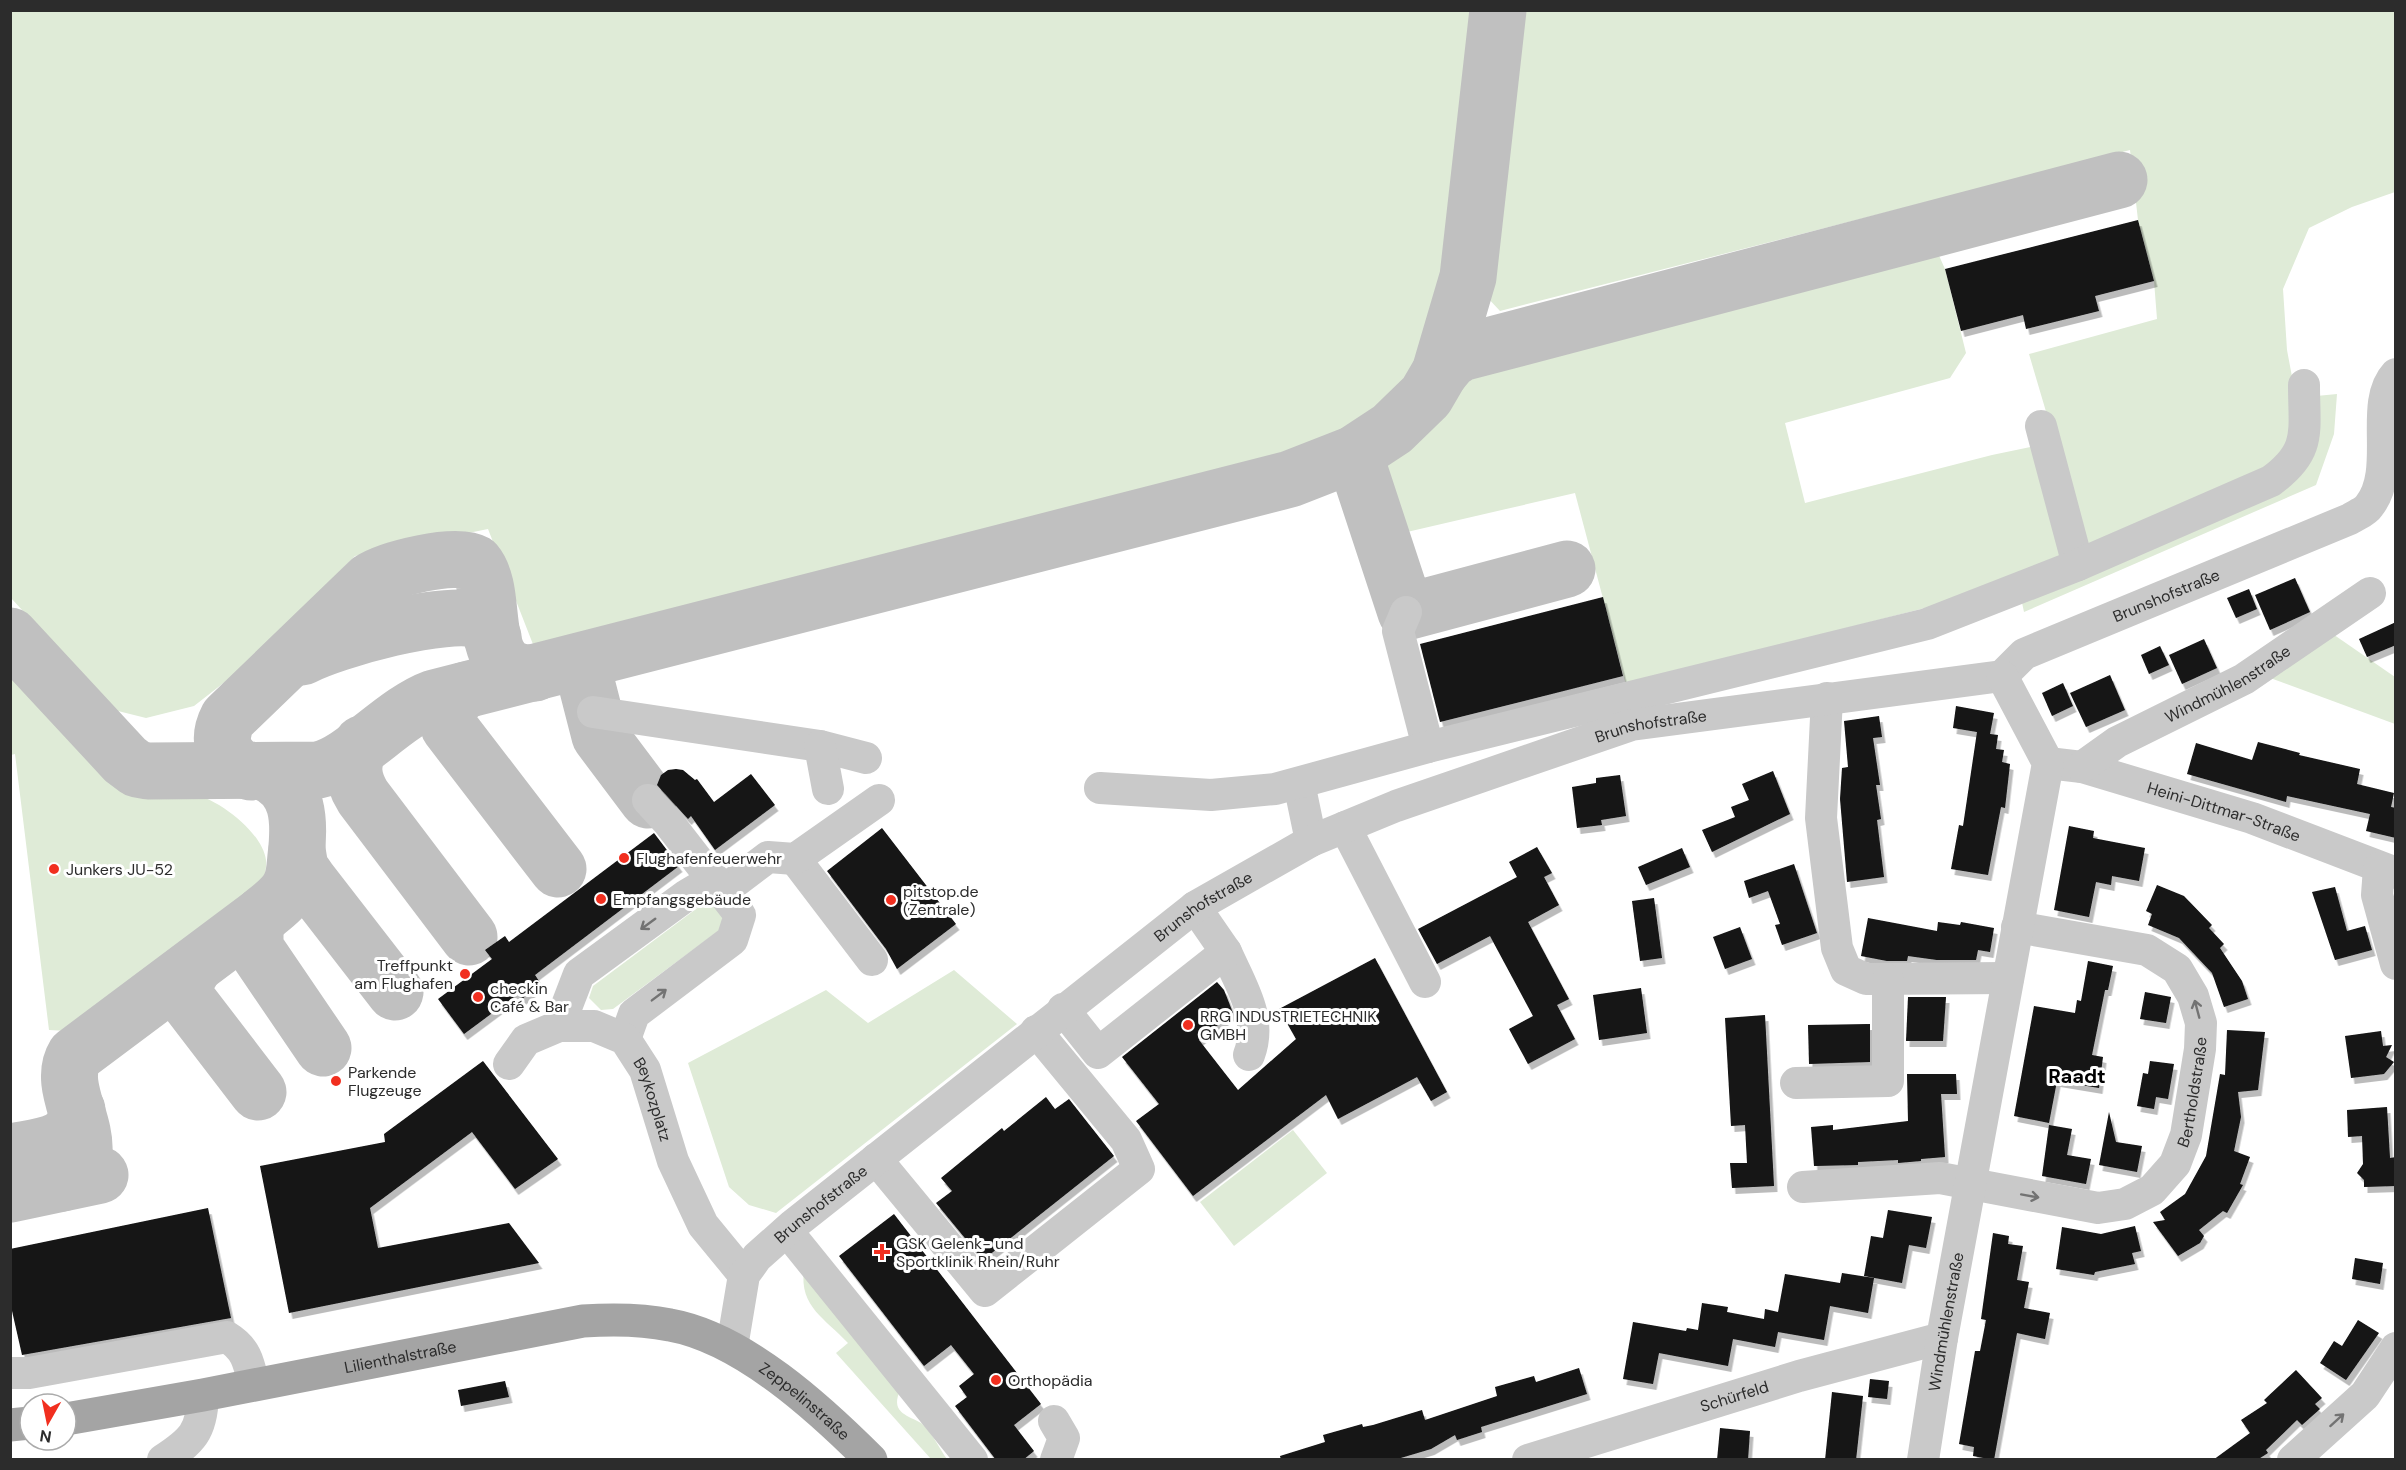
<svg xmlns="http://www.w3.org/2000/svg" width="2406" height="1470" font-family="'DM Sans',sans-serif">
<defs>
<filter id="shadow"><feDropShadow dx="3.5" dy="6" stdDeviation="0" flood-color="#0004"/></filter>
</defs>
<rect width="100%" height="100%" fill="#fff"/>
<g fill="#dfebd7">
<polygon points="11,10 1474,10 1474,11 1445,258 1423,345 1406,385 1357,427 1286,460 536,652 488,529 355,556 244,667 194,706 146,718 114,710 11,598"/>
<polygon points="1526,11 2395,11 2395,192 2352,207 2309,228 2283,289 2287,350 2296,398 2337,394 2334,434 2316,485 2024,612 2018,584 1626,685 1575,493 1407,532 1387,467 1395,448 1478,369 1937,251 1945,269 1966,353 1950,378 1785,423 1805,503 1992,455 2055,442 2029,354 2157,319 2154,281 2138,220 2130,150 1500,311 1486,296 1517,19"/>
<polygon points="2327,630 2395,677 2395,724 2262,675"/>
<path d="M 11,673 L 113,783 C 137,798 162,789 189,793 C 216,797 262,831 266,860 C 267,871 263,881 259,892 L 78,1026 L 68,1031 L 49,1030 L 15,754 L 11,755 Z"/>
<polygon points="704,903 717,907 723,916 721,929 613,1009 601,1010 589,998 593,986"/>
<polygon points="954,970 1017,1024 776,1213 749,1205 729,1187 688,1063 826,990 868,1023"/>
<polygon points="1293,1130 1327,1173 1234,1246 1200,1202"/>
<path d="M 804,1270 L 899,1393 C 891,1413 909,1416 921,1423 C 931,1430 940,1450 947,1459 L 931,1459 L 836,1353 L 848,1343 C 826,1319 799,1307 804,1270 Z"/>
</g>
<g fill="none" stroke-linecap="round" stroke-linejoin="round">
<g stroke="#c0c0c0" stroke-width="57">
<polyline points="1440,372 1450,360 1461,353 2119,180"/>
<polyline points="1354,454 1406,612 1567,569"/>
<path d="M 10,636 L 125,760 L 137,769 L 148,771 L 318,770 C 353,763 393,713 434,698 L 1290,479 L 1354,454 L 1392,429 L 1426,396 L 1440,372 L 1468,277 L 1498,10"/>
<path d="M 302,657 C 334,640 449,608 481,621 L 493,637"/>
<polyline points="581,662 600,736 648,800"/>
<path d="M 466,690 C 452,699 445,710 449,727 L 558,869"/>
<path d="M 362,744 C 350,762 352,779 363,797 L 469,937"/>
<path d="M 251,772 C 226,764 215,743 228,718 L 370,581 C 388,569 456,552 475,563 C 502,595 471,676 535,673"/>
<polyline points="297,850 300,868 309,881 395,992"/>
<polyline points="262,915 255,927 255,948 323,1048"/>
<polyline points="193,968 185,982 186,998 258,1092"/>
<path d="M 10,1152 C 40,1146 75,1147 77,1110"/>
<path d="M 62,1183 C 116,1152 51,1094 75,1055 L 262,915 C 273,906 286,897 291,884 C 295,875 295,865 296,856 C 300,822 300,786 264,772"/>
<polyline points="10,1194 100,1175"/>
</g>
</g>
<g fill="#131313" filter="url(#shadow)">
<polygon points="2138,220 2154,281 2095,296 2099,311 2026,329 2023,315 1961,331 1945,269"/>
<polygon points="2295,578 2310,612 2270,630 2255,595"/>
<polygon points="2249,589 2257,609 2236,618 2227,598"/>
<polygon points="1603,597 1623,676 1440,722 1420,644"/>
<polygon points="2396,622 2396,645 2367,657 2359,639"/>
<polygon points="2204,639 2217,668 2182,684 2169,655"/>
<polygon points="2160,646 2169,665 2149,674 2141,655"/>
<polygon points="2110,675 2125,710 2086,727 2070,693"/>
<polygon points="2063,683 2073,706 2052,716 2042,693"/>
<polygon points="1956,706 1994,713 1990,734 1998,735 1996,749 2004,750 2002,762 2010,764 2005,808 2001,807 1988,875 1951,869 1959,825 1963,826 1977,732 1953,728"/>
<polygon points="1879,716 1882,737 1873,738 1880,785 1876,785 1881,819 1877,820 1884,877 1847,882 1840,799 1842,768 1848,767 1844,721"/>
<polygon points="2258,742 2300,753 2299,755 2360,769 2357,784 2394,793 2391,807 2396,808 2396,838 2366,831 2370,814 2287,796 2286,802 2187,774 2196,743 2252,760"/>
<polygon points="676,769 683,770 695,780 697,779 714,802 751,774 775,805 715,850 691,816 688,819 657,785 661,775 668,770"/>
<polygon points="1773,771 1790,814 1712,852 1702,830 1735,817 1731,807 1749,800 1742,784"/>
<polygon points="1620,775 1626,816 1601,820 1602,825 1577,828 1572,787 1596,783 1596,778"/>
<polygon points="2069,826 2094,831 2093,838 2145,848 2139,881 2112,876 2111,885 2096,882 2089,917 2054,910"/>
<polygon points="882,828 956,924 897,969 886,949 827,871"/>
<polygon points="654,833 679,866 535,975 541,984 522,999 518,994 464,1034 438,999 492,959 485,950 505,936 509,942"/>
<polygon points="1537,847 1552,873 1544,877 1559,905 1528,922 1569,999 1557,1005 1575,1039 1528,1064 1509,1029 1533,1016 1490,936 1437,964 1418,929 1517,877 1509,862"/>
<polygon points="1682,848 1690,867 1646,885 1638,867"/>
<polygon points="1794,864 1817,933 1782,945 1775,925 1780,924 1768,891 1749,898 1744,881"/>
<polygon points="2157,885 2184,896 2212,925 2209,928 2224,944 2220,948 2242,981 2248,999 2224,1007 2212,973 2179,938 2148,925 2152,914 2146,911"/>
<polygon points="2335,887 2347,931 2365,926 2372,950 2335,960 2312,892"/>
<polygon points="1654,898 1662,958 1640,961 1632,901"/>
<polygon points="1868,918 1937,931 1938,922 1960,925 1961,922 1994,928 1990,952 1978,950 1976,960 1937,960 1908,956 1907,961 1887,961 1861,956"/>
<polygon points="1740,927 1752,959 1725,969 1713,937"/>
<polygon points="1375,958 1447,1092 1431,1101 1417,1077 1338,1119 1326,1095 1193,1196 1136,1121 1159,1104 1122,1057 1217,982 1224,990 1233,1013 1199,1040 1238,1090 1296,1039 1279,1009"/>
<polygon points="2088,961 2113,966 2108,990 2105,990 2092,1055 2103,1057 2099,1088 2057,1081 2049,1123 2014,1116 2034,1006 2075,1013 2077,1000 2081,1001"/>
<polygon points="1641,988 1647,1033 1599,1040 1593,995"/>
<polygon points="2145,992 2171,997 2166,1023 2140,1019"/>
<polygon points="1908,997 1946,997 1943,1041 1906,1041"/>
<polygon points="1765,1015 1774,1186 1732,1188 1730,1163 1747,1163 1745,1125 1731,1126 1725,1018"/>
<polygon points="1870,1024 1870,1062 1809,1064 1808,1025"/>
<polygon points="2227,1030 2265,1032 2258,1090 2238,1092 2241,1117 2234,1151 2250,1157 2240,1184 2243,1185 2227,1213 2223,1211 2199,1230 2204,1236 2200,1243 2178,1256 2153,1222 2165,1220 2160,1212 2185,1194 2206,1156 2220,1074 2225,1075"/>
<polygon points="2381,1031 2383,1046 2392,1045 2386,1057 2394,1062 2384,1074 2351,1078 2345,1036"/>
<polygon points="483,1061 558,1159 515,1189 472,1132 370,1208 378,1248 509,1223 539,1263 289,1313 260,1166 385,1142 384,1134"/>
<polygon points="2150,1061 2174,1064 2168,1099 2156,1097 2154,1109 2137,1106 2143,1073 2148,1074"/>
<polygon points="1907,1074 1956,1074 1957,1094 1941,1094 1945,1157 1921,1159 1921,1161 1898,1163 1898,1160 1858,1162 1858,1165 1814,1166 1811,1127 1833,1125 1833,1130 1908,1121"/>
<polygon points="1046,1097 1055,1109 1069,1099 1114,1156 983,1260 936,1203 952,1191 941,1178 1002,1128 1004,1131"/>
<polygon points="2387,1107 2390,1158 2396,1157 2396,1186 2364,1187 2364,1180 2357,1173 2363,1164 2362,1136 2348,1137 2347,1110"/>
<polygon points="2109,1112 2116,1142 2142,1146 2137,1172 2099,1165"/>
<polygon points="2049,1125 2072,1129 2067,1155 2091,1159 2086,1184 2042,1176"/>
<polygon points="208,1208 231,1318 22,1355 10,1302 10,1249"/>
<polygon points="1888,1210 1932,1217 1926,1248 1909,1245 1902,1283 1864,1276 1871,1236 1883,1238"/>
<polygon points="894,1214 1041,1404 1014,1425 1034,1451 1023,1460 996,1460 955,1406 967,1397 959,1386 974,1374 951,1345 924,1366 839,1256"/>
<polygon points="2135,1226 2141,1251 2132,1253 2135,1264 2095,1272 2094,1275 2056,1269 2062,1227 2101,1234"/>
<polygon points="1993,1233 2009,1236 2008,1244 2023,1246 2017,1280 2029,1282 2024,1308 2050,1313 2045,1339 2017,1333 1994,1460 1973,1456 1974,1447 1959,1444 1975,1351 1980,1351 1986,1320 1981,1319"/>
<polygon points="2355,1258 2383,1263 2380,1284 2352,1279"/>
<polygon points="1842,1273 1874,1278 1868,1313 1830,1306 1824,1340 1778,1332 1775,1347 1733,1339 1728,1366 1659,1353 1653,1384 1623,1379 1633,1322 1686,1331 1687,1328 1698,1330 1702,1303 1728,1307 1727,1312 1764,1319 1765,1309 1778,1312 1785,1274 1840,1283"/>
<polygon points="2358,1320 2379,1333 2346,1380 2320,1363 2334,1341 2342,1346"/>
<polygon points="1579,1368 1587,1394 1481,1427 1482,1432 1457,1440 1455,1435 1431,1449 1394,1460 1281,1460 1280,1456 1325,1442 1323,1435 1362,1424 1363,1427 1373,1425 1422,1410 1425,1420 1497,1396 1495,1387 1534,1376 1536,1382"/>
<polygon points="2296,1370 2322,1398 2315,1404 2320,1409 2302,1425 2297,1420 2266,1450 2268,1453 2257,1460 2213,1460 2250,1433 2241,1420 2267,1403 2264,1400"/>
<polygon points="1870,1379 1889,1381 1887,1399 1868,1397"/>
<polygon points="505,1381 509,1397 461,1406 458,1390"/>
<polygon points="1832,1392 1863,1396 1856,1460 1825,1460"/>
<polygon points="1720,1428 1750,1431 1748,1460 1717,1460"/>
</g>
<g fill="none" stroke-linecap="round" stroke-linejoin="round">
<g stroke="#c9c9c9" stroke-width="32">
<polyline points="2041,426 2078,565"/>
<polyline points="1406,612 1398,631 1428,747"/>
<polyline points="1827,698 1821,818 1837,948 1846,970 1866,979 2008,978"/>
<polyline points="593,712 820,746 866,758"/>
<polyline points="820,746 828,789"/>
<path id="s1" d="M 2048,763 L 2082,767 L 2252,818 L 2396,873"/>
<path id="s2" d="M 2082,767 L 2117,742 L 2244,679 L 2370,593"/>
<polyline points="1299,783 1311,841"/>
<path d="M 1100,788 L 1211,795 L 1275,789 L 1428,747 L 1927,624 L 2078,565 L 2271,481 C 2312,451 2304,432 2304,385"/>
<polyline points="1345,827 1425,982"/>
<polyline points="795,859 872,960"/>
<polyline points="2379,868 2377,895 2396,964"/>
<polyline points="723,891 768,857 795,859 879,800"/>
<path d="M 1226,952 C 1241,986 1263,1018 1249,1055"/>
<polyline points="1063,1009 1098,1053 1226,952 1195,907"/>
<polyline points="559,1026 579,974 687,895 714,879"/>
<polyline points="625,1039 634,1014 732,940 740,915 668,822 648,800"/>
<path id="s3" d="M 509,1064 L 526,1040 L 559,1026 L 594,1026 L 625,1039 L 645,1070 L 673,1161 L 703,1225 L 744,1275"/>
<polyline points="1796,1083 1888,1081 1888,980"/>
<polyline points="876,1159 985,1291 1139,1169 1126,1140 1036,1031"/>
<path id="s4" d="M 1803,1187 L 1940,1178 L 2098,1208 L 2125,1204 L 2152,1190 L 2175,1164 L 2186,1135 L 2200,1049 L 2201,1023 L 2193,996 L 2177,969 L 2147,950 L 2017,927"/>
<polyline points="787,1231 972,1460"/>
<path id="s5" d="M 732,1347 L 744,1275 L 757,1257 L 793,1225 L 1195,907 L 1311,841 L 1396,806 L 1631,725 L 2002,676 L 2024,654 L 2350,519 C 2356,515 2365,512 2369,506 C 2398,470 2368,404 2396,374"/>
<path d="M 10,1373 L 29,1373 L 227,1337 C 247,1349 249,1364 254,1385"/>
<polyline points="1054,1421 1064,1438 1056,1460"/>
<path d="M 163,1460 C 192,1441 202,1432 203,1395"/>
<path id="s6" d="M 1528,1460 L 1799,1376 L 1942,1338"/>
<path id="s7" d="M 1923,1460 L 1942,1338 L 2048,763 L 2002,676"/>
<polyline points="2293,1460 2365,1395 2396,1348"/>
</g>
<g stroke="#a4a4a4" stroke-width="33">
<path id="s8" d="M 66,1419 L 203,1395 L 583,1321 C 613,1319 641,1319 670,1325 C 743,1338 820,1409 871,1460"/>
<polyline points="10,1425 30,1423"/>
</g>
</g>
<defs><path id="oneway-shaft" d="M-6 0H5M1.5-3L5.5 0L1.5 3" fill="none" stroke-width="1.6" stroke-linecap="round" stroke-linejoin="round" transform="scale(1.5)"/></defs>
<g stroke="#737373">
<use href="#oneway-shaft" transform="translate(648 924) rotate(144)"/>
<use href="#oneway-shaft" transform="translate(659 995) rotate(-37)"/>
<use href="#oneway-shaft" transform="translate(2197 1009) rotate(-105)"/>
<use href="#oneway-shaft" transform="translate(2030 1196) rotate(10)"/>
<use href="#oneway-shaft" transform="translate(2337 1420) rotate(-42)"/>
</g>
<g fill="#f12f1f" stroke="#fff" stroke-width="2">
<circle cx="624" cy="858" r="6"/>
<circle cx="54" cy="869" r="6"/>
<circle cx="601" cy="899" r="6"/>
<circle cx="891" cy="900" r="6"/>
<circle cx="465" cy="974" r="6"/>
<circle cx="478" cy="997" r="6"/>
<circle cx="1188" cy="1025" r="6"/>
<circle cx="336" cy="1081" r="6"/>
<path d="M879 1243h6v6h6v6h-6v6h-6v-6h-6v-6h6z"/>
<circle cx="996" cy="1380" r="6"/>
</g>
<g text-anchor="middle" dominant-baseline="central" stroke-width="6" stroke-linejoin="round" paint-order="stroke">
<g font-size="16" fill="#2c2c2c" stroke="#fff">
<text stroke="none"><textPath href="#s5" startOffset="1689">Brunshofstraße</textPath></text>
<text stroke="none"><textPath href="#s2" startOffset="168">Windmühlenstraße</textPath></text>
<text stroke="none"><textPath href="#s5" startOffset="1149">Brunshofstraße</textPath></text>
<text stroke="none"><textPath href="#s1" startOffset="183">Heini-Dittmar-Straße</textPath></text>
<text stroke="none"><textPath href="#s5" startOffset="663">Brunshofstraße</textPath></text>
<text stroke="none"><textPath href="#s4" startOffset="465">Bertholdstraße</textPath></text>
<text stroke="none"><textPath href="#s3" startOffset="201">Beykozplatz</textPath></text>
<text stroke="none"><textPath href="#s5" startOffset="178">Brunshofstraße</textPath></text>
<text stroke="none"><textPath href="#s7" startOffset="140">Windmühlenstraße</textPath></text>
<text stroke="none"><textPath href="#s8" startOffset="340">Lilienthalstraße</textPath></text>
<text stroke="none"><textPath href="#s6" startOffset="216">Schürfeld</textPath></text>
<text stroke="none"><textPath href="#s8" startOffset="770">Zeppelinstraße</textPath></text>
</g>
<g font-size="16" fill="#2c2c2c" stroke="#fff" text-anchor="start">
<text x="636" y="858">Flughafenfeuerwehr</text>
<text x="66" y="869">Junkers JU-52</text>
<text x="903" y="891">pitstop.de<tspan x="903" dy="18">(Zentrale)</tspan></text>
<text x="613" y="899">Empfangsgebäude</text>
<text x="453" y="965" text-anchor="end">Treffpunkt<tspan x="453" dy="18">am Flughafen</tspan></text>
<text x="490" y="988">checkin<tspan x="490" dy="18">Café &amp; Bar</tspan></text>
<text x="1200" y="1016">RRG INDUSTRIETECHNIK<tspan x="1200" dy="18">GMBH</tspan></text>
<text x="348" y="1072">Parkende<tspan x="348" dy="18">Flugzeuge</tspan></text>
<text x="896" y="1243">GSK Gelenk- und<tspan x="896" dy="18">Sportklinik Rhein/Ruhr</tspan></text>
<text x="1008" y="1380">Orthopädia</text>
</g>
<g font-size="20" font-weight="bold" fill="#000" stroke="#fff">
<text x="2077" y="1076">Raadt</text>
</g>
</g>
<rect width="2406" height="1470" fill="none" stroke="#2c2c2c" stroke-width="24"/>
<g transform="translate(48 1422) rotate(189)"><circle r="28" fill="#ffffff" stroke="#ababab" stroke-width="1.5"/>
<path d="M0-4.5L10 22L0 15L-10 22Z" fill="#f12f1f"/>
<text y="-9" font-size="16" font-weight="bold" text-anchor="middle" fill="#2c2c2c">N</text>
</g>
</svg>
